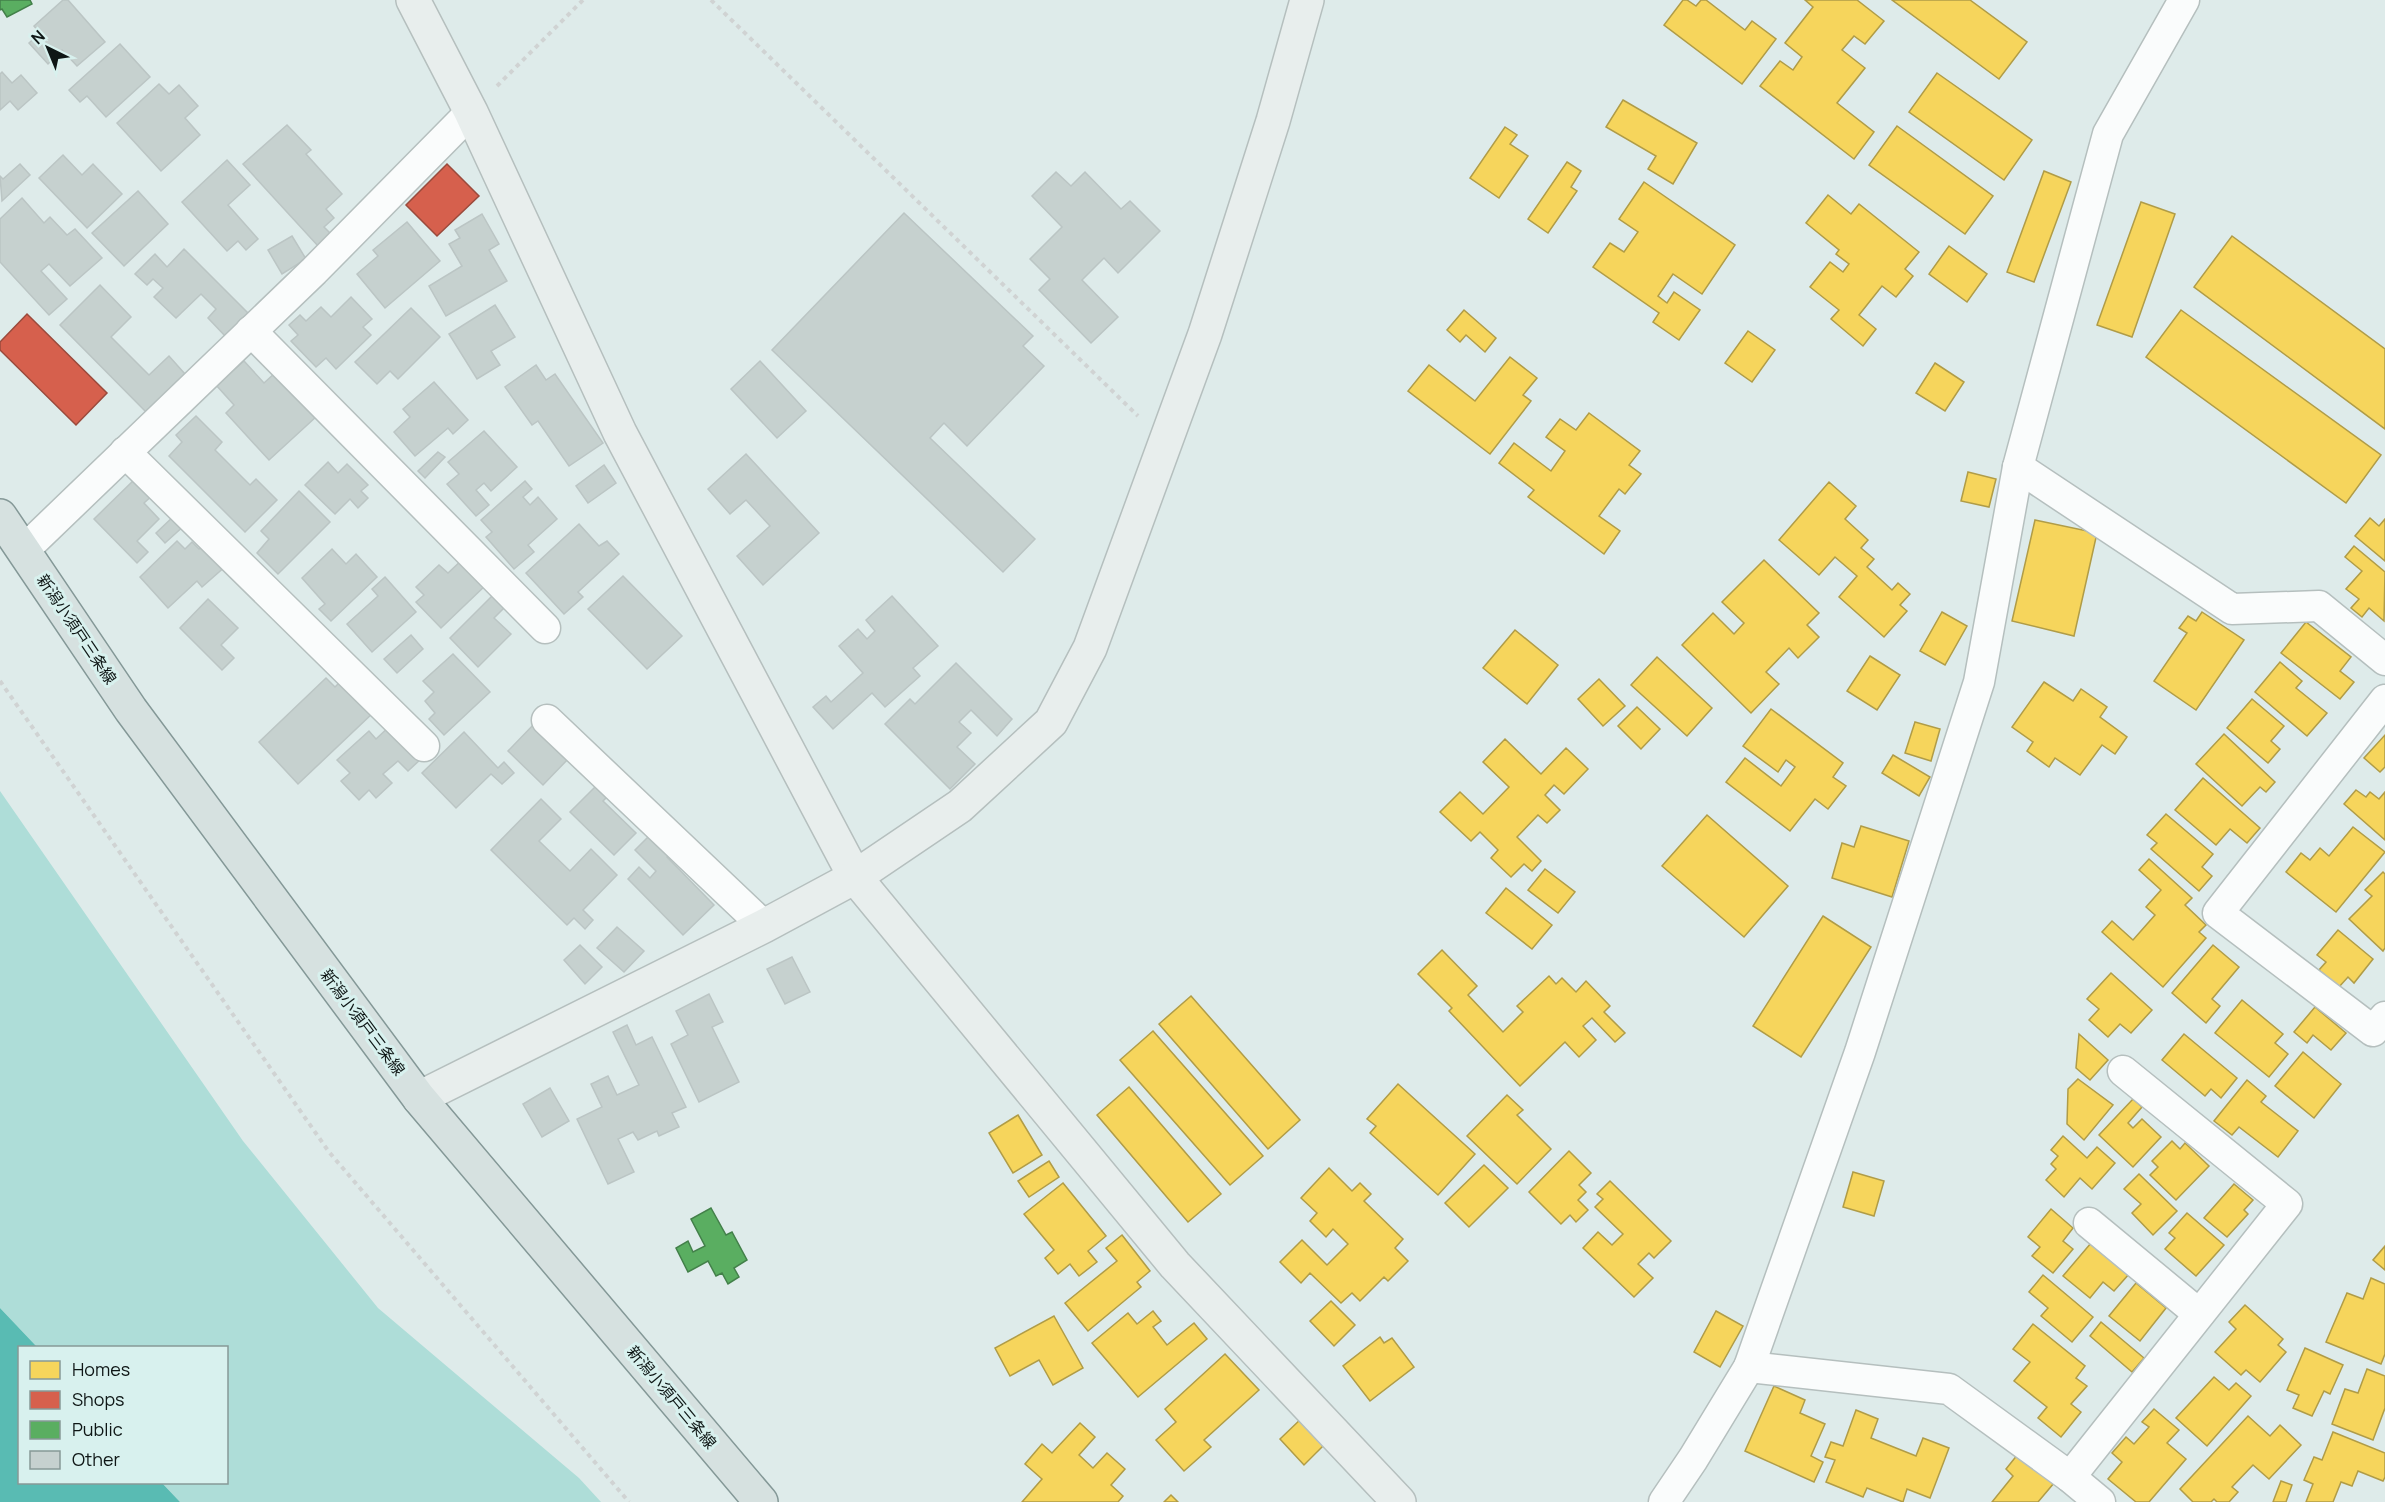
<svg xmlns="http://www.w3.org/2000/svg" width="2385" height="1502" font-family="Manrope,'Noto Sans JP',sans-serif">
<rect width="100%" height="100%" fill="#deebea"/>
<polygon fill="#aeddd8" points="0,791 243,1141 378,1308 579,1478 601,1502 180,1502 162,1483 226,1482 226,1348 37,1347 0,1308"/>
<polygon fill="#59bbb3" points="0,1308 37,1347 20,1348 20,1482 162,1483 180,1502 0,1502"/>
<g fill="#f6d55c" stroke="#b09c47" stroke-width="1.5">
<polygon points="1683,0 1687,0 1696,6 1701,0 1706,0 1745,30 1752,21 1776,39 1742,84 1664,25"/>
<polygon points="1805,0 1857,0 1884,21 1865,44 1854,36 1842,50 1865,68 1837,103 1874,132 1854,159 1760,86 1780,61 1793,70 1802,57 1785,43 1813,7"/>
<polygon points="1892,0 1970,0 2027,42 1999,79"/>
<polygon points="1937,73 2032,140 2004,180 1909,112"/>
<polygon points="1623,100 1697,143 1673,184 1648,169 1656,156 1606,127"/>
<polygon points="1897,126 1993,196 1965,234 1869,165"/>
<polygon points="1505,127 1517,135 1510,144 1528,156 1499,198 1470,178"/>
<polygon points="1567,162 1581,171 1571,187 1577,191 1548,233 1528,219"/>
<polygon points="2044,171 2071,182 2034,282 2007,272"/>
<polygon points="1644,182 1735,245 1702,294 1673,274 1658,296 1667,303 1674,292 1700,310 1679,340 1653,322 1659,313 1593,267 1610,243 1624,252 1638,232 1619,219"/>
<polygon points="1828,195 1851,214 1859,204 1919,252 1905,269 1913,276 1896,297 1882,286 1859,315 1876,329 1863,346 1831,319 1839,310 1810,287 1830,262 1843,272 1849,264 1836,254 1839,250 1806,223"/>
<polygon points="2141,202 2175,214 2132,337 2097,325"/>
<polygon points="2232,236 2385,349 2385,429 2194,287"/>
<polygon points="1949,246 1987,274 1967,302 1929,274"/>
<polygon points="1464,310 1496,338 1485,352 1466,335 1460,342 1447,330"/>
<polygon points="2181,310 2381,455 2346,503 2146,357"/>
<polygon points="1748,331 1775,350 1752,382 1725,363"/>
<polygon points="1510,357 1537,378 1523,395 1531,401 1490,454 1408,391 1429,365 1475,401"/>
<polygon points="1935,363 1964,382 1945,411 1916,393"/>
<polygon points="1589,413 1640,451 1629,465 1641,474 1625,494 1619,489 1599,516 1620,531 1604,554 1528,497 1534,490 1499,463 1514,443 1551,471 1565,451 1546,437 1560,419 1576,430"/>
<polygon points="1968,472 1996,479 1989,507 1961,501"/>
<polygon points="1829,482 1856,506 1845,519 1868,540 1861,548 1874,559 1867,567 1892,590 1898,583 1910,594 1900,605 1907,611 1884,637 1839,597 1857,576 1835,557 1819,575 1779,540"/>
<polygon points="2370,518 2379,526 2385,519 2385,561 2355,536"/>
<polygon points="2035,520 2097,533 2074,636 2012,621"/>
<polygon points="2354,546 2385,572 2384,621 2369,608 2362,617 2351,608 2359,599 2346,589 2362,571 2345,557"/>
<polygon points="1764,560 1819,613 1807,625 1819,637 1798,658 1789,648 1766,672 1779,684 1751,713 1682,645 1713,613 1734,634 1744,623 1722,602"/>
<polygon points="1942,612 1967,626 1945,665 1920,651"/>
<polygon points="2202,612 2244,640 2196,710 2154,681 2187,633 2179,628 2188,616 2196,621"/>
<polygon points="2306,622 2351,657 2340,671 2354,682 2340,699 2281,653"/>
<polygon points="1515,630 1558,665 1527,704 1483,668"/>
<polygon points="1870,656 1900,675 1877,710 1847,691"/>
<polygon points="1657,657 1712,708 1687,736 1631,685"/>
<polygon points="2280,662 2302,681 2296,688 2327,713 2307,736 2255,692"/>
<polygon points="1599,679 1625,706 1603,726 1578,699"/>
<polygon points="2044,682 2073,701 2081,689 2107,707 2100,717 2127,737 2115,754 2102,745 2080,775 2055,758 2049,767 2027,751 2033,742 2012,727"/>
<polygon points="2252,699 2284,726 2271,741 2280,749 2268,763 2227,728"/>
<polygon points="1637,707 1660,729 1641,749 1618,726"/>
<polygon points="1771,709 1843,763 1833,777 1846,786 1828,809 1815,799 1790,831 1726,782 1745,758 1781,786 1795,767 1786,760 1778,772 1743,746"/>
<polygon points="1915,722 1940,729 1931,761 1905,753"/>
<polygon points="2224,734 2275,782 2266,792 2260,787 2242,806 2196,764"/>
<polygon points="2385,735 2385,767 2380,772 2364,758"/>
<polygon points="1505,739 1541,774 1566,748 1588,769 1564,794 1554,785 1545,795 1560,810 1547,823 1538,815 1517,837 1541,861 1532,871 1524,864 1511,877 1491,858 1498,850 1480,832 1471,841 1440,812 1460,792 1483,814 1509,787 1483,762"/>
<polygon points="1893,755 1930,777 1919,796 1882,773"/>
<polygon points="2203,778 2260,828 2247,843 2230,829 2216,845 2175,810"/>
<polygon points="2356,790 2366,797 2370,792 2379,799 2385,792 2385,840 2344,804"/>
<polygon points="2166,814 2213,854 2202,867 2212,876 2199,891 2151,849 2157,843 2147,835"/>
<polygon points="1707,815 1788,886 1744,937 1662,866"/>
<polygon points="1861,826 1909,841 1892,897 1832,878 1842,843 1854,847"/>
<polygon points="2353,827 2385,852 2336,912 2286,872 2301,853 2310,860 2320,848 2329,856"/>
<polygon points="2149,859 2192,898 2185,905 2206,925 2199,932 2206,938 2163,987 2102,932 2112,921 2133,940 2155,915 2146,907 2161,890 2139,870"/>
<polygon points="1545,869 1575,892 1558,913 1528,890"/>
<polygon points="2383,872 2385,874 2385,948 2383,951 2349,919 2372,896 2365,890"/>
<polygon points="1506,888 1552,925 1532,949 1486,913"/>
<polygon points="1823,916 1871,947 1801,1057 1753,1026"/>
<polygon points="2338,930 2373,959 2354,983 2348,977 2339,987 2319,970 2326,962 2317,955"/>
<polygon points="2213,945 2239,967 2212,999 2220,1006 2206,1023 2172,993"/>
<polygon points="1442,950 1477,986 1468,995 1503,1032 1523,1012 1517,1006 1549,976 1556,984 1562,978 1576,992 1586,981 1610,1006 1604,1012 1625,1033 1615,1042 1592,1018 1583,1026 1596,1040 1579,1057 1565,1042 1520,1086 1449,1011 1452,1008 1418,974"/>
<polygon points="2111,973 2152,1010 2131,1033 2120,1024 2108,1037 2089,1020 2099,1009 2087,999"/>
<polygon points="1191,996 1300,1120 1268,1149 1159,1024"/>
<polygon points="2242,1000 2283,1034 2275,1043 2288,1054 2269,1077 2215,1033"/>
<polygon points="2315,1007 2346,1033 2331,1050 2313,1035 2307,1043 2294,1032"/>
<polygon points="1153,1031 1263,1156 1230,1185 1120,1060"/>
<polygon points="2079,1034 2108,1060 2090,1080 2076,1068"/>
<polygon points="2184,1034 2237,1078 2221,1098 2211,1089 2205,1096 2162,1060"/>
<polygon points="2303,1052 2341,1084 2314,1118 2275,1086"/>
<polygon points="2078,1079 2113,1105 2084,1140 2067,1124 2068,1089"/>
<polygon points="2247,1080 2266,1096 2261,1102 2298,1131 2278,1157 2239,1127 2232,1135 2214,1121"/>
<polygon points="1398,1084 1475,1154 1438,1195 1370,1133 1376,1126 1367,1119"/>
<polygon points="1129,1087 1221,1194 1188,1222 1097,1115"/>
<polygon points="1507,1095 1523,1110 1517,1115 1551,1149 1517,1184 1467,1136"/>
<polygon points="2133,1099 2142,1107 2128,1123 2133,1128 2142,1119 2161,1137 2133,1167 2099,1135"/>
<polygon points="1018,1115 1042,1155 1013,1173 989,1133"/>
<polygon points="2063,1136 2087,1158 2097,1147 2115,1163 2092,1189 2080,1178 2064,1197 2046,1180 2056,1169 2051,1164 2058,1156 2051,1150"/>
<polygon points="2172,1141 2180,1149 2185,1143 2209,1166 2176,1200 2150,1175 2158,1167 2152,1161"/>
<polygon points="1569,1151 1591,1173 1579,1185 1586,1192 1578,1200 1588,1210 1576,1222 1570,1215 1561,1224 1529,1192"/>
<polygon points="1049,1161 1059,1177 1029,1197 1018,1181"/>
<polygon points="1484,1165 1508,1188 1469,1227 1445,1203"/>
<polygon points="1329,1168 1352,1191 1360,1183 1371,1194 1364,1201 1403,1239 1395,1248 1408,1261 1388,1281 1384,1277 1360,1301 1352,1293 1341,1303 1310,1273 1301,1283 1280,1262 1302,1240 1327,1265 1348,1244 1333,1229 1326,1237 1310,1221 1317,1213 1301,1198"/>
<polygon points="1853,1172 1884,1181 1874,1216 1843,1207"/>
<polygon points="2139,1174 2177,1211 2153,1235 2132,1213 2141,1204 2124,1189"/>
<polygon points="1610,1181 1671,1241 1654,1258 1649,1253 1638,1264 1653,1278 1634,1297 1583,1248 1598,1232 1612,1245 1623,1234 1595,1207 1603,1199 1597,1194"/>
<polygon points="1063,1183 1106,1236 1088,1251 1097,1262 1079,1276 1070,1264 1058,1274 1045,1258 1054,1250 1024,1214"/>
<polygon points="2234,1184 2253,1200 2244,1210 2248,1214 2227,1237 2204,1218"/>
<polygon points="2051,1209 2073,1228 2063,1241 2073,1249 2053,1273 2032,1256 2040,1247 2028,1237"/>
<polygon points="2187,1213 2224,1245 2196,1276 2165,1249 2175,1238 2169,1233"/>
<polygon points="1122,1235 1150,1271 1137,1282 1141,1287 1088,1331 1065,1303 1117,1261 1106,1248"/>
<polygon points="2091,1243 2129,1274 2114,1291 2103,1282 2090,1298 2063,1276"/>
<polygon points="2385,1246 2385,1270 2373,1260"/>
<polygon points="2043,1275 2093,1317 2072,1342 2041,1316 2048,1308 2029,1292"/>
<polygon points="2371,1278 2385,1284 2385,1354 2381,1364 2326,1342 2347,1293 2363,1299"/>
<polygon points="2136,1283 2166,1308 2140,1341 2109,1316"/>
<polygon points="1331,1301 1355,1325 1334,1346 1310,1321"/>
<polygon points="2245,1305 2283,1339 2278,1345 2286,1352 2260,1382 2246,1370 2241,1375 2215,1352 2236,1329 2229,1322"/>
<polygon points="1153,1311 1161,1321 1153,1327 1167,1345 1194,1323 1207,1339 1138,1397 1092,1343 1128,1313 1137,1324"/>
<polygon points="1716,1311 1743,1326 1720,1367 1694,1352"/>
<polygon points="1054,1316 1083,1368 1053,1385 1039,1360 1010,1376 995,1348"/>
<polygon points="2101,1322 2144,1358 2132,1372 2090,1336"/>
<polygon points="2033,1324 2085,1366 2076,1378 2087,1386 2071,1404 2081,1412 2061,1437 2038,1418 2047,1407 2014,1381 2030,1362 2013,1349"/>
<polygon points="1380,1337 1384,1343 1392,1338 1414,1367 1370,1401 1343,1366"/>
<polygon points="2305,1348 2343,1365 2330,1394 2324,1391 2312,1416 2293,1408 2299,1395 2287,1390"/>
<polygon points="1225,1354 1259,1390 1204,1440 1211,1447 1184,1471 1156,1440 1176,1422 1165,1409"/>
<polygon points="2367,1369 2385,1376 2385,1408 2373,1440 2332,1424 2345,1389 2358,1393"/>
<polygon points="2214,1377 2229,1390 2236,1383 2251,1396 2207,1446 2176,1418"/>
<polygon points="1774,1386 1805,1400 1800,1413 1825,1424 1811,1456 1823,1462 1814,1482 1745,1451"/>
<polygon points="2154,1409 2179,1430 2167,1443 2186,1459 2149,1502 2136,1502 2108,1479 2122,1462 2112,1453 2126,1437 2134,1444 2149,1427 2142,1422"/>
<polygon points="1856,1410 1878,1419 1871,1438 1916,1456 1923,1438 1949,1448 1930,1498 1907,1489 1903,1502 1867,1488 1863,1497 1826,1482 1835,1460 1825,1457 1831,1442 1843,1446"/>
<polygon points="1304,1416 1327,1442 1304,1465 1280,1439"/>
<polygon points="2248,1416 2270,1436 2280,1425 2301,1445 2269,1479 2253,1465 2232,1487 2238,1492 2229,1502 2217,1502 2214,1499 2211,1502 2193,1502 2180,1489"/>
<polygon points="1080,1423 1095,1437 1079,1455 1093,1468 1107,1453 1125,1469 1111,1485 1123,1496 1118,1502 1022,1502 1042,1479 1025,1464 1042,1444 1052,1453"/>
<polygon points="2333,1432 2385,1453 2385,1477 2383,1481 2358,1471 2352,1486 2341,1482 2333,1502 2306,1502 2313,1484 2304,1480 2314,1457 2322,1460"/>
<polygon points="2018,1454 2054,1483 2038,1502 1992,1502 2013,1476 2006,1469"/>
<polygon points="2281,1481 2292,1485 2286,1502 2273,1502"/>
<polygon points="1171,1495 1178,1502 1164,1502"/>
</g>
<g fill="#d6604d" stroke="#9a4a3c" stroke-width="1.5">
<polygon points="447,164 479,196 437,236 406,205"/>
<polygon points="27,314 107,393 76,425 0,350 0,342"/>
</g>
<g fill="#5aae61" stroke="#43804a" stroke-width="1.5">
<polygon points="0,0 30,0 32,4 7,17 2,9 0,10"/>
<polygon points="711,1208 726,1235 732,1232 747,1260 734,1268 739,1277 728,1284 722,1273 716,1276 708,1261 688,1272 676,1248 688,1241 693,1252 705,1246 691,1219"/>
</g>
<g fill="#c6d1cf" stroke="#bbc5c4" stroke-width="1.5">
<polygon points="63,0 68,0 105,42 77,66 62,50 48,64 29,43 40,33 34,26"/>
<polygon points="120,44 150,77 106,117 87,96 80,102 69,90"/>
<polygon points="2,72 12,83 21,75 37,93 18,110 10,101 0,110 0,74"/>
<polygon points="159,84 169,94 179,85 198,106 185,118 200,135 161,171 117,123"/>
<polygon points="287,125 311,150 306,154 342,194 326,209 334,218 324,227 331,234 318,246 243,164"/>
<polygon points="63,155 82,175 93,164 122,194 87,228 39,178"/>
<polygon points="227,160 250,185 228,205 258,239 246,250 238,241 227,251 182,202"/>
<polygon points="20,164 30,175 2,201 0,176 3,179"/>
<polygon points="1056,172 1071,186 1085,172 1121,209 1130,201 1160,231 1118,273 1104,258 1082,280 1118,317 1091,343 1039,290 1050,279 1030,259 1062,227 1032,196"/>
<polygon points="138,191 168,224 124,266 92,233"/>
<polygon points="22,198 44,223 50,217 67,235 75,229 102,258 70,286 49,264 41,271 67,299 49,315 0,262 0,219"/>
<polygon points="904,213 1033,336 1023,346 1044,366 967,446 944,423 930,438 1035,539 1003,572 772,350"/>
<polygon points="482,214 499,244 489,250 507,281 446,316 429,286 462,266 449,244 460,238 455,230"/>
<polygon points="407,222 440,261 385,308 357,274 378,256 373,250"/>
<polygon points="292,236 306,259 282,274 268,250"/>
<polygon points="184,249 248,313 225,336 208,318 216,309 201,294 176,318 154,297 163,288 153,279 147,285 135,274 155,254 167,267"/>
<polygon points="100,285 131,317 111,337 149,375 169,356 185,374 146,412 60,325"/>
<polygon points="351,297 372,319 363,327 371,335 336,369 326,358 316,367 291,341 298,335 289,325 300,315 306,321 321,307 331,317"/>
<polygon points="495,305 515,337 491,351 500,365 477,379 449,334"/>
<polygon points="411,308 440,337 398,379 390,371 377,384 355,362"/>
<polygon points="244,361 264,383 276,372 317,416 269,460 226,413 234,405 216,385"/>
<polygon points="760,361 806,411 777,438 731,389"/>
<polygon points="536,365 546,380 555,374 603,443 569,466 538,421 532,425 505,387"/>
<polygon points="434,382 468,420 453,434 448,428 415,456 394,432 410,417 403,409"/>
<polygon points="196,416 222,442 215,450 250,485 256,479 277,500 245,532 169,456 182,442 176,435"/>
<polygon points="484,431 517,467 491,491 484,483 476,490 489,505 476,516 447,484 459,474 448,462"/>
<polygon points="438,452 445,457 425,478 418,471"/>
<polygon points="746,454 819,533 763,585 737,556 770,526 746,500 730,514 708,489"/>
<polygon points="328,462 338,473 347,464 368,485 361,491 368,498 358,508 350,499 335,514 305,485"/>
<polygon points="604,465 616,483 588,503 576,486"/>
<polygon points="137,477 154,494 144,503 159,519 137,541 148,552 137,563 94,519"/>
<polygon points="525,481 532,489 523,497 530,505 538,497 557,519 528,545 534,552 514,569 486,537 492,532 481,520"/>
<polygon points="299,491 330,522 278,574 257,553 269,539 261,531"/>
<polygon points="176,514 186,524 165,543 156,533"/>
<polygon points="579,524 599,546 607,541 619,554 578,592 583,597 564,614 526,573"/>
<polygon points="177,541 185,549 192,542 199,549 206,544 227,565 202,587 197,581 168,608 140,577"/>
<polygon points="332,549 346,564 356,554 377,577 331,621 319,609 325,604 302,578"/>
<polygon points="464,558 488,583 441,628 416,602 424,595 416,587 439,565 448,573"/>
<polygon points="623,576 682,636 647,669 588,609"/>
<polygon points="385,577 416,612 372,652 347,624 378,596 372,589"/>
<polygon points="495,593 507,605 494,618 511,634 478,667 450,638"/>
<polygon points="892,596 938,646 913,668 920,676 885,707 872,693 833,729 813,707 826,696 831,702 863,673 839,646 858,629 867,639 875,631 866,620"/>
<polygon points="208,599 238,628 221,645 234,658 222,670 180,628"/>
<polygon points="411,635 423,649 397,673 384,659"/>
<polygon points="453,654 490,692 444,735 429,719 435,713 425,701 434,692 423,681"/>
<polygon points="956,663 1012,719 997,736 971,710 959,722 971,733 957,747 975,764 950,789 885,724 910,699 915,704"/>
<polygon points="326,678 335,687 343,679 374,712 298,784 259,742"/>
<polygon points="535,723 570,757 543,785 508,751"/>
<polygon points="392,724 422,758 408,771 398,761 383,774 392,783 376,798 369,790 359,800 341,781 350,773 337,760 369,731 376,739"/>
<polygon points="464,732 498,768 504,762 514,773 502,784 491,774 456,808 422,773"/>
<polygon points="599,783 610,794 603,801 636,833 614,855 570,812"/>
<polygon points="541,799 561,819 539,841 570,871 591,849 617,875 583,910 593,920 585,929 574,918 567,925 491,850"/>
<polygon points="654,831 673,851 667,857 714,905 683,935 628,879 639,867 650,878 656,871 635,850"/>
<polygon points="617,927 644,951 624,972 597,948"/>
<polygon points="580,945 602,967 585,984 564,960"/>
<polygon points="792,957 810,992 785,1004 767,969"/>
<polygon points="709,994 723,1022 712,1027 739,1082 699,1102 671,1044 688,1035 676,1011"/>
<polygon points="627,1025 636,1045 652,1037 686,1107 672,1113 679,1127 659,1136 657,1131 638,1140 633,1132 618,1139 634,1172 608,1184 577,1119 602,1107 591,1084 608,1076 617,1095 639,1085 613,1032"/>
<polygon points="550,1088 569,1121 542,1137 523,1104"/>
</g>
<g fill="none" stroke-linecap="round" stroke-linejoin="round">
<g stroke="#b5bfbe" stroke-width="33">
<g id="street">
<polyline points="251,331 545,628"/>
<polyline points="125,452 424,746"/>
<polyline points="2018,467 2232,609 2319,606 2385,660"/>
<polyline points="24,550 314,271 471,112"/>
<polyline points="2385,700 2218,913 2373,1031 2385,1017"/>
<polyline points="547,720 764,926"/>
<polyline points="2089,1223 2199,1314"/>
<polyline points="1749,1367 1949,1389 2070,1477 2100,1502"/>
<polyline points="2070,1477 2287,1204 2123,1071"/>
<polyline points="1664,1502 1693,1459 1749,1367 1860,1052 1979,682 2018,467 2108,134 2184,0"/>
</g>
</g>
<g stroke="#b5bfbe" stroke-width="36">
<g id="secondary">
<polyline points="413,0 471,112 620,433 855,877 1175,1265 1399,1502"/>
<polyline points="419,1098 764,926 855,877 960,806 1051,722 1090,648 1205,334 1273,121 1307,0"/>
</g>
</g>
<g stroke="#849897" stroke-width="36">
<polyline id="primary" points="0,516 131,710 419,1098 761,1502"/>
</g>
<g stroke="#d0d3d3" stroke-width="4" stroke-dasharray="4.5 4.5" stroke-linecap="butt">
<polyline points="711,0 1138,416"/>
<polyline points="497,86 583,0"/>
<polyline points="0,681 329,1152 629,1502"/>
</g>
<use href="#street" stroke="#fafcfc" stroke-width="30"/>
<use href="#secondary" stroke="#e8eeed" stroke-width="33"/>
<use href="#primary" stroke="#d6e1e0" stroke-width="33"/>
</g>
<g text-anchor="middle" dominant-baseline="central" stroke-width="6" stroke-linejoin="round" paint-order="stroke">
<g font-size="16" fill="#0e1615" stroke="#d8f1ee">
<text transform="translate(77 629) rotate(56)">新潟小須戸三条線</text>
<text transform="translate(363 1022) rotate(53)">新潟小須戸三条線</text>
<text transform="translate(672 1397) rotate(50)">新潟小須戸三条線</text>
</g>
</g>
<rect x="18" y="1346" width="210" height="138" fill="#d8f1ee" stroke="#879997" stroke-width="1.5"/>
<rect x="30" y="1361" width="30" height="18" fill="#f6d55c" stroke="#879997" stroke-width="1.5"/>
<text x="72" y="1376" font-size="18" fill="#0e1615">Homes</text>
<rect x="30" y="1391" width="30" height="18" fill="#d6604d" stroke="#879997" stroke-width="1.5"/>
<text x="72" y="1406" font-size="18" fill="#0e1615">Shops</text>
<rect x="30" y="1421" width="30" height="18" fill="#5aae61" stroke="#879997" stroke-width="1.5"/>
<text x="72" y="1436" font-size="18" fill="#0e1615">Public</text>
<rect x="30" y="1451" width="30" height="18" fill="#c6d1cf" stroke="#879997" stroke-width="1.5"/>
<text x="72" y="1466" font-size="18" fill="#0e1615">Other</text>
<g transform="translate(48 48) rotate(317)" stroke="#d8f1ee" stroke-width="4.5" paint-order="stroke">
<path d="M0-4.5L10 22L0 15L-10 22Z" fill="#0e1615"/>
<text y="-9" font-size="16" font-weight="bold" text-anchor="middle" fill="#0e1615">N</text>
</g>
</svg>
